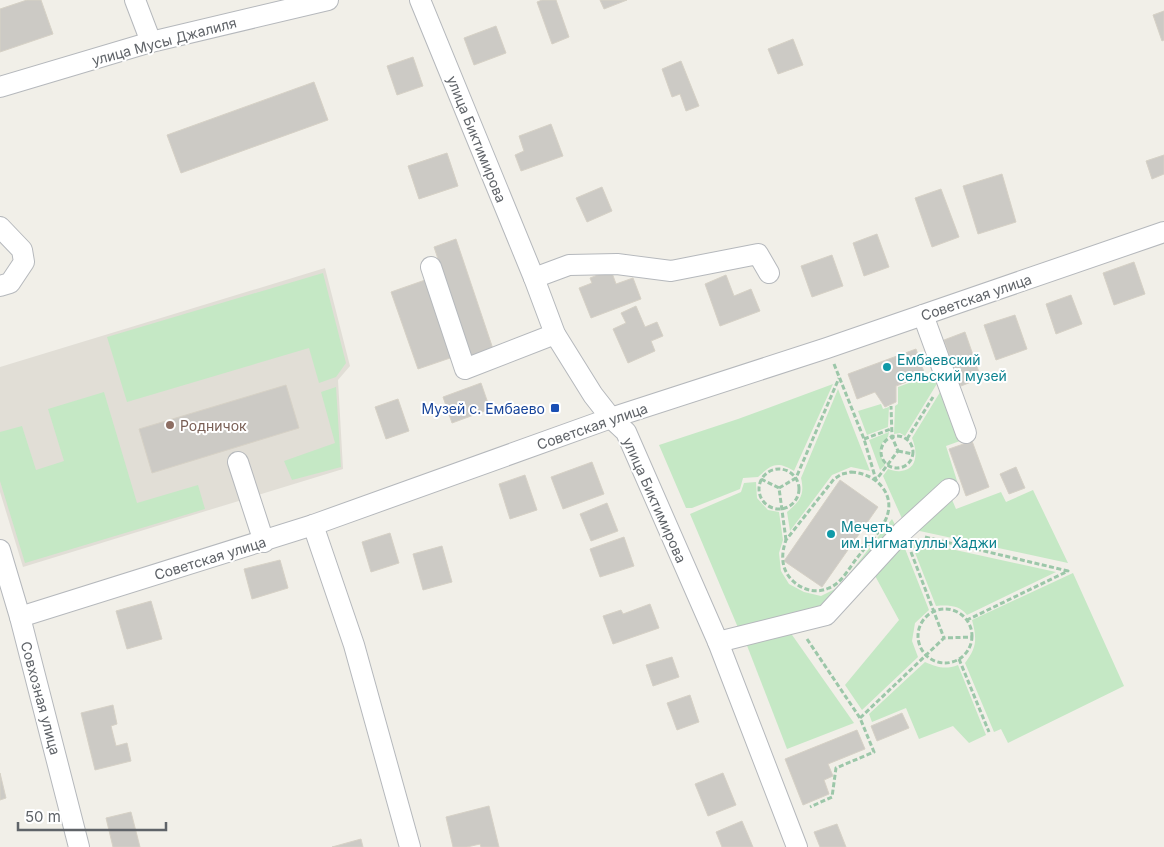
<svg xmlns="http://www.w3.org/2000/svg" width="1164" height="847" font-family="Inter,sans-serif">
<rect width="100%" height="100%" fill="#f1efe8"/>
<polygon fill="#e1ded6" points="325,268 350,366 338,380 343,469 23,567 0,492 0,367"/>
<g fill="#c5e8c5">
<polygon points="323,273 346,363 336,377 319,383 309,348 127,402 107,337"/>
<polygon points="936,373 938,382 905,436 900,433 894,434 895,406 898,404 898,387"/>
<path d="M 833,384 L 794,471 C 777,461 772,464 758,477 L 743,478 L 740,489 L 692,508 L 686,508 L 659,445 L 738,419 Z"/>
<polygon points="336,387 341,467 292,480 284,461 335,443 321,392"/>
<path d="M 838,389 L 870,471 L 851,467 L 832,475 L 790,531 L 787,512 C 800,501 805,495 801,478 Z"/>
<path d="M 942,389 L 960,441 L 946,446 L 957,481 L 946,485 L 904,523 L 883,476 L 888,469 C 892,470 897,472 901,471 C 919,469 917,450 912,438 Z"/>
<polygon points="104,392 137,503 198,485 205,509 25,563 0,481 0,432 22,426 36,470 64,461 48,409"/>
<polygon points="881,404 883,409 889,407 888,427 867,435 858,411"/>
<path d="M 889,432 L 888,437 C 878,444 879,454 885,465 L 880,470 L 869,440 Z"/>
<polygon points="756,482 757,498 768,510 779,512 783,540 779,553 781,571 789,584 804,592 821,596 839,587 892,519 898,530 817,610 739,630 690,514 741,492 744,483"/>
<polygon points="1033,490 1068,563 915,530 950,495 956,509 1001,492 1006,502"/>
<path d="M 910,540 L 1056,572 L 967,615 C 959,605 948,605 936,606 Z"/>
<polygon points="902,541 929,610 915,623 912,641 918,657 862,710 845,685 899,620 873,572"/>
<path d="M 1073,573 L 1124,686 L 1008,743 L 1001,729 L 994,732 L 965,663 C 977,647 977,639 972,620 Z"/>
<polygon points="790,632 854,723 787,749 746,643"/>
<path d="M 925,662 C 937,667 945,670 958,665 L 986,735 L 969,743 L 953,726 L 919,739 L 906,708 L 872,722 L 869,714 Z"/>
</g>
<g fill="#cccac5" stroke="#d6d1c6">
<polygon points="27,0 41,0 53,34 0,52 0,9"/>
<polygon points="542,0 556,0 569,37 552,44 537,2"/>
<polygon points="600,0 627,0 604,9"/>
<polygon points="1164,11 1164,40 1162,41 1153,15"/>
<polygon points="496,26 506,53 474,65 464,38"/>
<polygon points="793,39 803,65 778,74 768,49"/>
<polygon points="413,57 423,86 397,95 387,66"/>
<polygon points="681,61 699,106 686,111 680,94 672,97 662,69"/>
<polygon points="314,82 328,120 181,173 167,135"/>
<polygon points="551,124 563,156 521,171 515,155 524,151 519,136"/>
<polygon points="447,153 458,186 419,199 408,166"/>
<polygon points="1164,155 1164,174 1152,179 1146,161"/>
<polygon points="1002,174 1016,222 978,234 963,186"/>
<polygon points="602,187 612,211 587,222 576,198"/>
<polygon points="941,189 959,237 932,247 915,198"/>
<polygon points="877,234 889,267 864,276 853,243"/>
<polygon points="456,239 493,349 471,357 434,247"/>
<polygon points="832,255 843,286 812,297 801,266"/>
<polygon points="1134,262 1145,294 1114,305 1103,273"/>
<polygon points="611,270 616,284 633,278 641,299 591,318 579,288 592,283 590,278"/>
<polygon points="726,275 734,296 751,289 760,311 720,326 705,284"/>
<polygon points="428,279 456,356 418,369 391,292"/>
<polygon points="1071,295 1082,324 1056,334 1046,304"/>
<polygon points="636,306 645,327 657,322 663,336 651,341 655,351 628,363 613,329 626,323 621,313"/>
<polygon points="1015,315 1027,349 996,360 984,325"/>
<polygon points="965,332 981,378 961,386 944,340"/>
<polygon points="916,349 925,375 896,386 896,402 885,407 875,392 857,399 848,374"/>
<polygon points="481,383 490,409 452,423 443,397"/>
<polygon points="286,385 299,428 152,473 139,429"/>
<polygon points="398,399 409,431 386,439 375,407"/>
<polygon points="972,441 989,487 966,496 949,449"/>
<polygon points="592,462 604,494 563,509 551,477"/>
<polygon points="1016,467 1025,488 1009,494 1000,474"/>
<polygon points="525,475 537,510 510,519 499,484"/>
<polygon points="840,480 878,507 822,587 784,561"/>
<polygon points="607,503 618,531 591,541 580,514"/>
<polygon points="390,533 399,563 371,572 362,542"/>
<polygon points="624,537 634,566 600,577 590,549"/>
<polygon points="442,546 452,582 423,590 413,554"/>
<polygon points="280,560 288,588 252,599 244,569"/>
<polygon points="151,601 162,639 127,649 116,611"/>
<polygon points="650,604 659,628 613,644 603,616 621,610 623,614"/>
<polygon points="672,657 679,677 653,686 646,665"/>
<polygon points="690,695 699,722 677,730 667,703"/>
<polygon points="113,705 117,724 111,726 116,746 127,743 131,761 95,770 81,713"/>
<polygon points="902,713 909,728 877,741 871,726"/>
<polygon points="857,730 865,749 828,764 833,776 824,780 829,794 803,805 785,759"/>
<polygon points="0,773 6,798 0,800"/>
<polygon points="723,773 736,805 708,816 695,784"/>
<polygon points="489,806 499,847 481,847 480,844 467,847 453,847 446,817"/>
<polygon points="131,812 140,847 113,847 106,818"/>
<polygon points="742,821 753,847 722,847 716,832"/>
<polygon points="837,824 846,847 820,847 814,832"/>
<polygon points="361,839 363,847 332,847"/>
</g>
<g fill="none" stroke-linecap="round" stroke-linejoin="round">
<g stroke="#b5b8bc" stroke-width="22">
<g id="minor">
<polyline points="135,0 151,42"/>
<polyline points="420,0 534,278 555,334 593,395 611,418 626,432 718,642 797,847"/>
<polyline points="0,87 151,42 328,0"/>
<polyline points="0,227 22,250 24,262 10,283 0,286"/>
<polyline points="431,267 465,369 555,334"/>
<polyline points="534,278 569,265 617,264 671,271 758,254 769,273"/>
<polyline points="923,315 966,433"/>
<polyline points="238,462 264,542"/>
<polyline points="313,525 354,645 410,847"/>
<polyline points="0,550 20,617 79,847"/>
<polyline points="20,617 313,525 611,418 827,348 1164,232"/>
<polyline points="718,642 826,615 902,532 949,489"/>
</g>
</g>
<g stroke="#9cc7a9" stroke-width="3" stroke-dasharray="5 2.5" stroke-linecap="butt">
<polyline points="834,364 864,439 876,480 898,451 892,437 891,406"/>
<circle cx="897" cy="452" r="16"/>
<polyline points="864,439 891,429"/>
<polyline points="907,439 933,397"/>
<polyline points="898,451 913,454"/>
<circle cx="779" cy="489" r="20"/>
<path d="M 851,472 C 876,473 898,495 885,521 C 879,534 866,546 857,558 C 849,568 842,583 829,588 C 816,594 801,590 791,579 C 781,568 781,554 786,540 L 834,479 L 842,474 Z"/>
<polyline points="761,479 779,488"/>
<polyline points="925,537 1068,571 967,620"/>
<polyline points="786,540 779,488 796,478 839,378"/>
<polyline points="911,552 944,638"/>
<circle cx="945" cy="636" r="27"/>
<polyline points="807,639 860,718 874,752 836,768 832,797 810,807"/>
<polyline points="959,659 989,732"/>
<polyline points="860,718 944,638 972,637"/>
</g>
<use href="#minor" stroke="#fff" stroke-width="20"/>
</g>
<g fill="#0f9aa8" stroke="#fff" stroke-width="2">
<circle cx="887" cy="367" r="5"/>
<circle cx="831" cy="534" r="5"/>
</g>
<rect fill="#1a4fb4" stroke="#fff" stroke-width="2" x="550" y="403" width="10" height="10" rx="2.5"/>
<circle fill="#8d6e63" stroke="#fff" stroke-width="2" cx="170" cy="425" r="5"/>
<g text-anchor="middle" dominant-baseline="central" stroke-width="4" stroke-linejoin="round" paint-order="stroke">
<g font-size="14" fill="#5f6368" stroke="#fff">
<text transform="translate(164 41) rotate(-15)">улица Мусы Джалиля</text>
<text transform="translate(477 139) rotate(68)">улица Биктимирова</text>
<text transform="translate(976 297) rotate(-19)">Советская улица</text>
<text transform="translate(592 426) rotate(-19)">Советская улица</text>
<text transform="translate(655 500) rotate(66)">улица Биктимирова</text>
<text transform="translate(210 558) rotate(-17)">Советская улица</text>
<text transform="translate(41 698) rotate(75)">Совхозная улица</text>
</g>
<g font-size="14" fill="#0d838f" stroke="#fff" text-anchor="start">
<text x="897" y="359">Ембаевский<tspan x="897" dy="16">сельский музей</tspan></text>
<text x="841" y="526">Мечеть<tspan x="841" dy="16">им.Нигматуллы Хаджи</tspan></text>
</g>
<g font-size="14" fill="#164399" stroke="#fff" text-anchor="end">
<text x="545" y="408">Музей с. Ембаево</text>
</g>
<g font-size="14" fill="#785e54" stroke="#fff" text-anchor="start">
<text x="180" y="425">Родничок</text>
</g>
</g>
<path d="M18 822v8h148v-8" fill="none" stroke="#5f6368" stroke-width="2.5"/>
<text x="25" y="822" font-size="15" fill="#5f6368" stroke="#ffffff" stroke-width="4" paint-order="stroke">50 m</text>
</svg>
